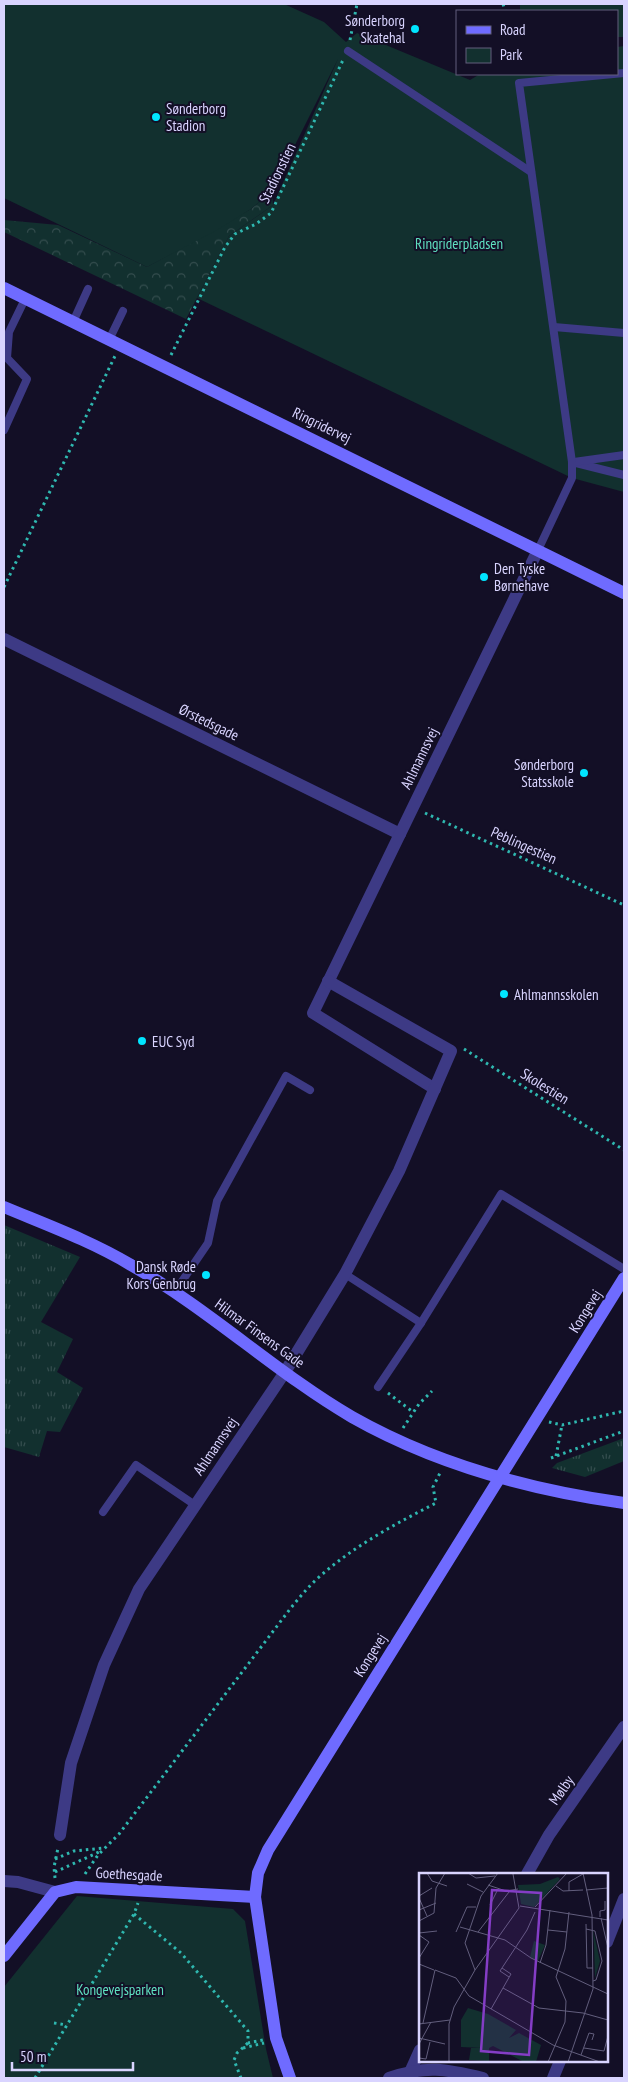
<svg xmlns="http://www.w3.org/2000/svg" width="628" height="2082" font-family="'PT Sans Narrow',sans-serif">
<defs>
<pattern id="grass-tufts" width="24" height="20" patternUnits="userSpaceOnUse" patternTransform="scale(1.25)"><rect width="24" height="20" fill="#12302f"/><path d="M3 7l-1-3M5 7V3M7 7l1-3M15 17l-1-3M17 17v-4M19 17l1-3" fill="none" stroke="#344d4e"/></pattern>
<pattern id="forest-crowns" width="20" height="18" patternUnits="userSpaceOnUse" patternTransform="scale(1.25)"><rect width="20" height="18" fill="#12302f"/><path d="M2 6a3 3 0 1 1 6 0M12 15a3 3 0 1 1 6 0" fill="none" stroke="#344d4e"/></pattern>
</defs>
<rect width="100%" height="100%" fill="#130f26"/>
<g fill="url(#grass-tufts)">
<polygon points="4,1225 80,1257 41,1322 73,1339 57,1372 83,1388 60,1432 47,1431 39,1457 4,1447"/>
<polygon points="624,1438 624,1461 585,1477 552,1468 557,1463"/>
</g>
<polygon fill="url(#forest-crowns)" points="272,191 273,205 229,236 186,319 4,232 4,220 58,225 147,267 251,209"/>
<g fill="#12302f">
<polygon points="4,4 284,4 324,22 346,42 357,33 470,80 480,74 617,74 617,47 624,46 624,492 572,478 197,298 229,236 273,205 338,59 272,191 251,209 217,230 147,267 4,198"/>
<polygon points="520,4 624,4 624,37 617,37 617,11 520,11"/>
<polygon points="77,1896 233,1909 245,1921 266,2049 273,2078 4,2078 4,1987"/>
</g>
<g fill="none" stroke-linecap="round" stroke-linejoin="round">
<g stroke="#2fb8b0" stroke-width="3" stroke-dasharray="2.5 4" stroke-linecap="butt">
<polyline points="503,4 505,11"/>
<polyline points="350,40 357,4"/>
<polyline points="171,355 225,247 235,234 256,224 271,213 343,60"/>
<polyline points="4,587 115,356"/>
<polyline points="425,813 624,905"/>
<polyline points="464,1049 624,1150"/>
<polyline points="388,1393 413,1412"/>
<polyline points="549,1422 562,1425 624,1411"/>
<polyline points="403,1428 419,1404 432,1391"/>
<polyline points="556,1456 562,1425"/>
<polyline points="551,1458 624,1431"/>
<polyline points="55,1859 74,1851 104,1848"/>
<polyline points="55,1872 99,1852"/>
<path d="M 85,1874 L 98,1855 L 119,1834 L 290,1609 C 299,1598 308,1587 319,1577 C 354,1546 395,1524 436,1503 L 433,1487 L 441,1471"/>
<polyline points="55,1878 54,1867 58,1848"/>
<polyline points="134,1914 181,1953 248,2031 248,2043 263,2040"/>
<polyline points="54,2023 67,2025"/>
<polyline points="243,2048 264,2043"/>
<polyline points="35,2078 134,1914 138,1903"/>
<polyline points="241,2078 234,2060 237,2053 248,2043"/>
</g>
<g stroke="#3d3a85" stroke-width="8">
<polyline points="348,51 531,172"/>
<polyline points="73,322 88,289"/>
<polyline points="554,327 624,333"/>
<polyline points="109,340 123,311"/>
<polyline points="4,430 27,379 7,358 9,332 25,299"/>
<polyline points="572,462 624,475"/>
<polyline points="574,462 624,455"/>
<polyline points="538,550 572,478 572,462 519,83 624,73"/>
<polyline points="345,1274 421,1323"/>
<polyline points="174,1293 208,1243 217,1201 286,1076 310,1090"/>
<polyline points="378,1387 421,1323 501,1194 624,1269"/>
<polyline points="103,1512 136,1465 195,1505"/>
</g>
<g stroke="#3d3a85" stroke-width="12">
<polyline points="4,639 400,834"/>
<polyline points="435,1089 313,1013 538,550"/>
<polyline points="60,1835 71,1763 104,1665 139,1589 285,1372 345,1274 399,1171 451,1051 328,981"/>
<polyline points="527,1874 549,1835 624,1727"/>
<polyline points="4,1881 18,1882 55,1892"/>
<polyline points="607,1942 624,1899"/>
<polyline points="411,2070 420,2050"/>
<path d="M 389,2078 C 426,2065 446,2069 483,2078"/>
<polyline points="553,2078 560,2061"/>
</g>
<g stroke="#6f6bff" stroke-width="12">
<polyline points="4,288 624,593"/>
<path d="M 4,1207 C 47,1225 91,1241 131,1265 C 209,1309 275,1372 352,1417 C 435,1464 530,1490 624,1503"/>
<polyline points="4,1956 55,1892 76,1887 255,1897"/>
<polyline points="290,2078 276,2038 255,1897 258,1873 268,1850 624,1278"/>
</g>
</g>
<g fill="#00e5ff" stroke="#130f26" stroke-width="2">
<circle cx="415" cy="29" r="5"/>
<circle cx="156" cy="117" r="5"/>
<circle cx="484" cy="577" r="5"/>
<circle cx="584" cy="773" r="5"/>
<circle cx="504" cy="994" r="5"/>
<circle cx="142" cy="1041" r="5"/>
<circle cx="206" cy="1275" r="5"/>
</g>
<g text-anchor="middle" dominant-baseline="central" stroke-width="4" stroke-linejoin="round" paint-order="stroke">
<g font-size="15" fill="#d9d4ff" stroke="#130f26" text-anchor="start">
<text x="405" y="20" text-anchor="end">Sønderborg<tspan x="405" dy="17">Skatehal</tspan></text>
<text x="166" y="108">Sønderborg<tspan x="166" dy="17">Stadion</tspan></text>
<text x="494" y="568">Den Tyske<tspan x="494" dy="17">Børnehave</tspan></text>
<text x="574" y="764" text-anchor="end">Sønderborg<tspan x="574" dy="17">Statsskole</tspan></text>
<text x="514" y="994">Ahlmannsskolen</text>
<text x="152" y="1041">EUC Syd</text>
<text x="196" y="1266" text-anchor="end">Dansk Røde<tspan x="196" dy="17">Kors Genbrug</tspan></text>
</g>
<g font-size="15" fill="#d9d4ff" stroke="#130f26">
<text transform="translate(277 173) rotate(-64)">Stadionstien</text>
<text transform="translate(322 425) rotate(26)">Ringridervej</text>
<text transform="translate(209 722) rotate(26)">Ørstedsgade</text>
<text transform="translate(419 758) rotate(-64)">Ahlmannsvej</text>
<text transform="translate(524 845) rotate(24)">Peblingestien</text>
<text transform="translate(545 1086) rotate(32)">Skolestien</text>
<text transform="translate(585 1311) rotate(-58)">Kongevej</text>
<text transform="translate(260 1333) rotate(36)">Hilmar Finsens Gade</text>
<text transform="translate(215 1446) rotate(-56)">Ahlmannsvej</text>
<text transform="translate(370 1655) rotate(-58)">Kongevej</text>
<text transform="translate(561 1790) rotate(-55)">Mølby</text>
<text transform="translate(129 1874) rotate(3)">Goethesgade</text>
</g>
<g font-size="15" fill="#5fe0c0" stroke="#130f26">
<text x="459" y="243">Ringriderpladsen</text>
<text x="120" y="1989">Kongevejsparken</text>
</g>
</g>
<g transform="translate(419 1873)">
<rect width="189" height="189" fill="#130f26"/>
<path d="M 174,57 L 181,88 L 176,105 L 175,72 ZM 115,68 L 126,72 L 119,88 L 111,84 Z" fill="#12302f"/>
<path d="M 139,4 L 141,6 L 115,34 L 102,31 L 99,12 L 121,11 ZM 49,135 L 69,141 L 97,157 L 90,165 L 100,160 L 122,172 L 117,189 L 105,189 L 74,173 L 70,175 L 70,188 L 50,187 L 52,175 L 63,175 L 42,174 L 42,147 Z" fill="#12302f"/>
<path fill="none" stroke="#625e7d" stroke-width="1" d="M 8,0 L 13,8 L 28,13M 49,0 L 57,5 L 76,3M 48,11 L 64,19M 69,12 L 87,18 L 99,16M 137,13 L 144,18 L 164,17M 167,17 L 189,15M 150,18 L 150,9 L 164,1M 0,23 L 13,15M 0,25 L 8,43M 71,32 L 79,16M 101,33 L 189,47M 116,34 L 148,0M 0,37 L 17,30M 181,44 L 181,38 L 186,37 L 186,28M 182,45 L 189,75M 0,48 L 15,40 L 17,15 L 26,0M 167,51 L 168,95 L 174,95M 41,54 L 86,67 L 112,85 L 189,121M 167,56 L 176,58 L 183,88 L 177,107 L 174,108M 129,57 L 148,59M 37,59 L 48,34 L 57,34M 59,59 L 90,19M 0,60 L 18,58M 0,62 L 10,69 L 0,85M 121,90 L 127,72 L 131,37M 0,91 L 15,97M 16,97 L 37,105 L 50,123 L 134,172 L 181,189M 56,97 L 46,70 L 62,23 L 79,0M 90,104 L 81,98 L 108,57 L 116,39M 84,115 L 120,135 L 164,140 L 189,147M 72,136 L 92,101 L 83,95M 4,150 L 16,97M 0,151 L 31,147M 0,165 L 26,171M 0,171 L 12,149M 165,175 L 185,178 L 189,163M 162,182 L 170,160 L 175,161 L 173,167M 0,185 L 7,186 L 11,169M 30,189 L 30,151 L 35,134 L 56,97 L 100,35 L 94,1M 129,189 L 146,149 L 147,128 L 137,104 L 146,76 L 150,39M 149,189 L 174,116 L 173,42 L 164,0"/>
<path fill="#843dc5" fill-opacity="0.15" stroke="#843dc5" stroke-width="2.5" d="M 73,17 L 122,20 L 110,182 L 62,178 Z"/>
<rect width="189" height="189" fill="none" stroke="#d9d4ff" stroke-width="2.5"/>
</g>
<rect width="628" height="2082" fill="none" stroke="#d9d4ff" stroke-width="10"/>
<rect x="456" y="10" width="162" height="65" fill="#130f26" stroke="#625e7d"/>
<rect x="466" y="26" width="25" height="8" fill="#6f6bff" stroke="#625e7d"/>
<text x="500" y="35" font-size="15" fill="#d9d4ff">Road</text>
<rect x="466" y="48" width="25" height="15" fill="#12302f" stroke="#625e7d"/>
<text x="500" y="60" font-size="15" fill="#d9d4ff">Park</text>
<path d="M12 2062v8h121v-8" fill="none" stroke="#d9d4ff" stroke-width="2.5"/>
<text x="20" y="2062" font-size="15" fill="#d9d4ff" stroke="#130f26" stroke-width="4" paint-order="stroke">50 m</text>
</svg>
